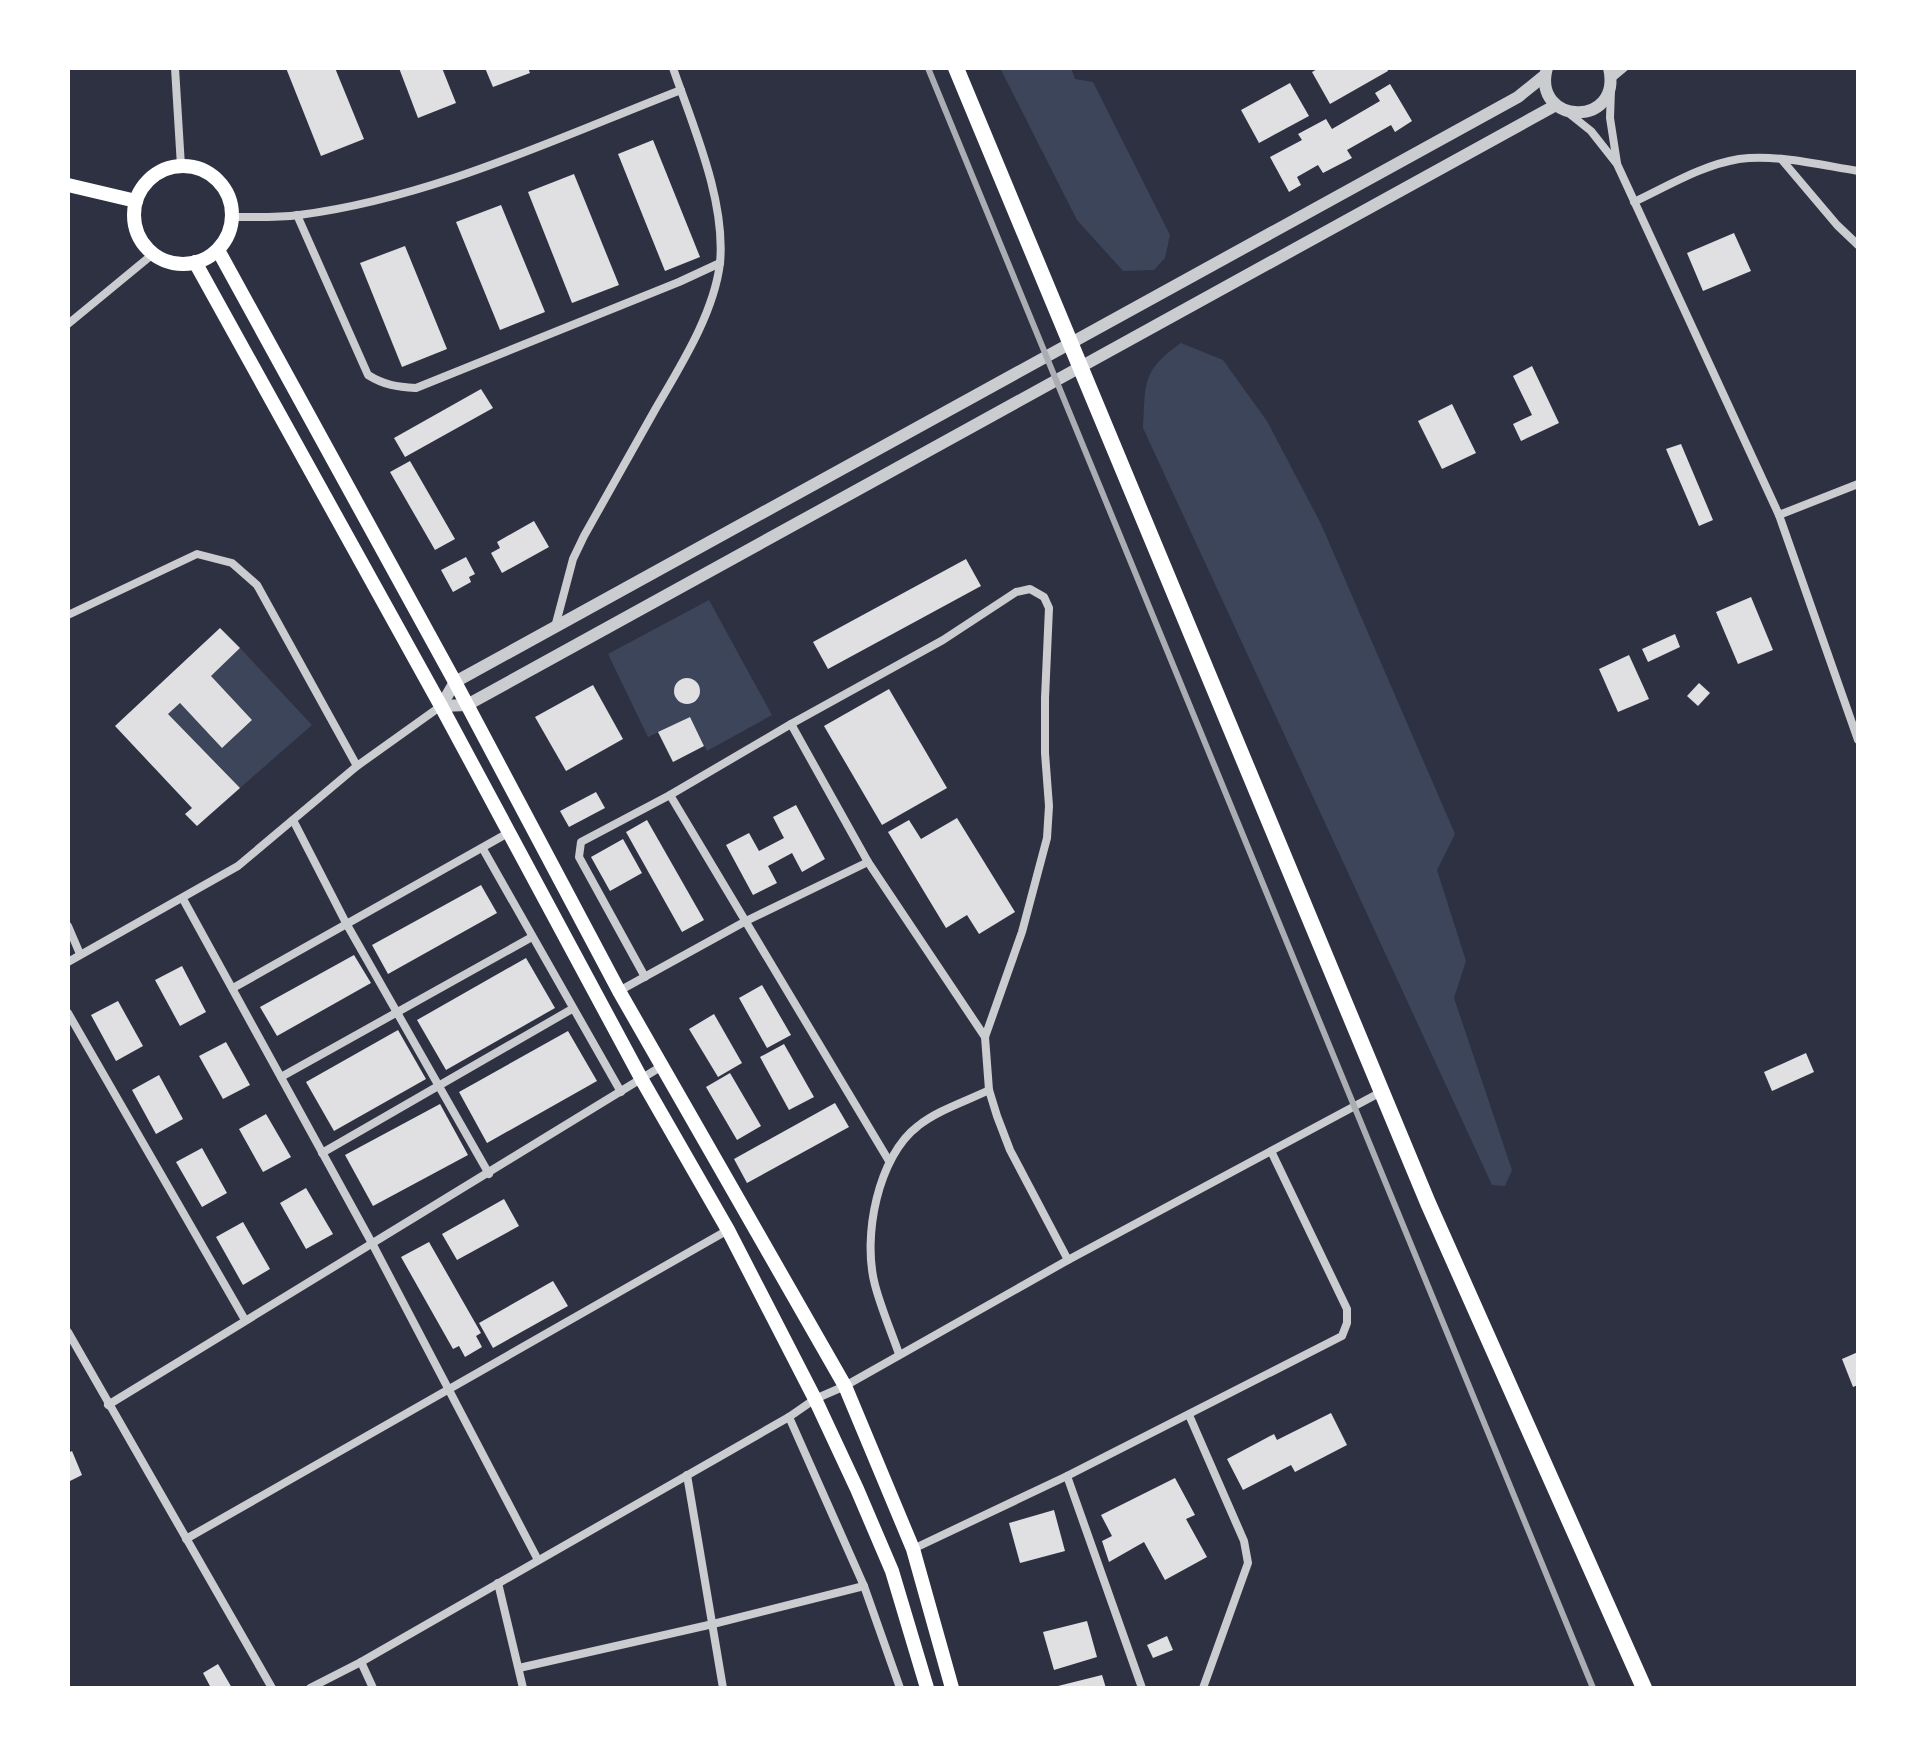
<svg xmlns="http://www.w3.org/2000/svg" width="1926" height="1756" font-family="'Asap Condensed',sans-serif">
<rect width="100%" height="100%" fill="#2d3142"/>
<g fill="#3c4559">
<polygon points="1000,68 1071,68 1075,79 1093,82 1170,235 1165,258 1154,270 1123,271 1077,220"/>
<path d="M 1181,343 L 1223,360 L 1267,421 L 1321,524 L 1455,834 L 1437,870 L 1466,961 L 1454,998 L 1512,1170 L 1505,1186 L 1492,1185 L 1143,428 C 1146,383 1141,371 1181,343 Z"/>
<polygon points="709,600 772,715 707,751 690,717 648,737 608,654"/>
<polygon points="240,648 312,725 240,788 168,714 180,703 223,747 252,720 211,676"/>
</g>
<g fill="#e0e0e3">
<polygon points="286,68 335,68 364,139 321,156"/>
<polygon points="399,68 442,68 456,103 418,118"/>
<polygon points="485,68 528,68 530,73 493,87"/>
<polygon points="1319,68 1387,68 1388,71 1330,104 1312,72"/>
<polygon points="1290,83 1309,116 1259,143 1241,110"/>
<polygon points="1390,84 1412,121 1395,132 1391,125 1347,150 1352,158 1323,173 1318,165 1297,177 1301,185 1289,192 1270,157 1302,140 1298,134 1326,119 1332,129 1380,101 1375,93"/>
<polygon points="653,140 700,257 665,271 618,154"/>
<polygon points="574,174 619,285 572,303 528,192"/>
<polygon points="501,205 545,312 500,330 456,222"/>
<polygon points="1734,233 1751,271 1703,291 1687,253"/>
<polygon points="405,246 447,349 402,367 360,263"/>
<polygon points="1532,366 1559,423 1521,441 1513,424 1532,415 1513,376"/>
<polygon points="481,389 493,408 405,457 394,438"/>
<polygon points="1452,404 1476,453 1442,469 1418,421"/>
<polygon points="1681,444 1713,520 1699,526 1666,449"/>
<polygon points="410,461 455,539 435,550 390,472"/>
<polygon points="534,521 549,547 502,573 491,553 500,548 497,542"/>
<polygon points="466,557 475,574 469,577 471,582 453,592 441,570"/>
<polygon points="966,559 981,586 828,669 813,642"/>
<polygon points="1751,597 1773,650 1738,664 1716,612"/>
<polygon points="220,628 240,648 211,676 252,720 222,748 180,703 168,714 240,788 197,826 185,814 192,808 115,726"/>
<polygon points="1675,634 1680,647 1648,662 1642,649"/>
<polygon points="1629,655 1649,699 1618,712 1599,669"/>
<circle cx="687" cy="691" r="13"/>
<polygon points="1699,683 1710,693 1698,706 1687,696"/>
<polygon points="593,685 623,739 566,771 535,717"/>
<polygon points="889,689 947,788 882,825 824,726"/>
<polygon points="690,717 704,746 673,762 658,732"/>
<polygon points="596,792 605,808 569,827 560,811"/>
<polygon points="796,805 825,859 802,872 792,853 768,866 777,883 753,895 726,845 749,833 759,851 784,838 773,817"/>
<polygon points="957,818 1015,912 979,934 967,915 946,928 888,832 909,820 921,839"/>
<polygon points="647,820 704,920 682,932 626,832"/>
<polygon points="623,839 642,873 610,891 591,857"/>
<polygon points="481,885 497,913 388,974 372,945"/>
<polygon points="354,955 371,983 277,1036 260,1007"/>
<polygon points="526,958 555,1008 446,1070 417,1020"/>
<polygon points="182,966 206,1012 180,1026 155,980"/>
<polygon points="762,985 791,1035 767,1048 739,998"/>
<polygon points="118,1001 143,1046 116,1061 91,1015"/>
<polygon points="714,1014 742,1063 718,1077 689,1029"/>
<polygon points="398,1030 426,1079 334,1131 306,1082"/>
<polygon points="568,1031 597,1081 487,1143 459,1092"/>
<polygon points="226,1042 250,1085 223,1099 199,1056"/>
<polygon points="784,1044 814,1097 789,1110 760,1057"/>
<polygon points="1806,1053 1814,1072 1772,1091 1764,1072"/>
<polygon points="730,1073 761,1126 737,1140 706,1087"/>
<polygon points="159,1075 183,1119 156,1134 132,1090"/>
<polygon points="835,1103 849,1127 747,1183 734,1159"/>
<polygon points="440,1104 468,1155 373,1206 345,1155"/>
<polygon points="266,1114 291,1157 263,1172 239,1129"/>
<polygon points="202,1148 227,1193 202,1207 176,1162"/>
<polygon points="306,1188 333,1234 306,1249 280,1203"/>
<polygon points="504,1199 519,1226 457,1260 442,1234"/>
<polygon points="243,1222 270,1269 243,1285 216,1237"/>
<polygon points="429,1242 481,1333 476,1336 482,1347 465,1357 459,1346 453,1349 401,1257"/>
<polygon points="553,1281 568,1306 493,1348 479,1323"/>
<polygon points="1858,1352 1858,1385 1853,1387 1842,1359"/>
<polygon points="1331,1413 1347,1445 1295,1472 1291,1465 1243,1490 1227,1459 1274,1434 1277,1440"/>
<polygon points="72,1451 82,1475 68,1482 68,1453"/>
<polygon points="1175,1478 1195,1515 1186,1519 1207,1557 1165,1580 1144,1542 1109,1562 1102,1541 1112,1536 1101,1515"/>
<polygon points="1054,1510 1065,1551 1020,1563 1009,1523"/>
<polygon points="1087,1621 1097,1657 1054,1670 1043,1632"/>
<polygon points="1167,1636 1173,1650 1153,1658 1147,1645"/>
<polygon points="218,1664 232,1688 211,1688 203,1673"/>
<polygon points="1102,1675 1106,1688 1055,1688 1054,1687"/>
</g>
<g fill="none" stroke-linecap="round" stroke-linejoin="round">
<g stroke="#caccd0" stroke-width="8">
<polyline points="175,68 181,166"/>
<polyline points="1612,78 1624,68"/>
<polyline points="1611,89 1610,118 1617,163"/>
<polyline points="1566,111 1591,131 1617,164 1779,515 1858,740"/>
<polyline points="1782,160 1837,225 1858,245"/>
<path d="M 1634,202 C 1668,186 1702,165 1739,159 C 1777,154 1820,165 1858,171"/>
<path d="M 297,215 L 368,375 C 384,385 397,387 416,388 L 679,282 L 720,263"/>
<path d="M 232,217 C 254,217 277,218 299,215 C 432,198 557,138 681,90"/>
<polyline points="68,324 153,254"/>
<polyline points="1779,515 1858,484"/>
<polyline points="68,615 197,554 232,563 257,585 357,766"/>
<path d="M 555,627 L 573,559 L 584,536 C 608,493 632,450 656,408 C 681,365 714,313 720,263 C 726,201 693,126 673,68"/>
<polyline points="791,724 868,862 985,1037"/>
<polyline points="670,795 889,1161"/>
<polyline points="293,820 346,923 489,1174"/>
<polyline points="483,849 621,1092"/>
<polyline points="183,899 373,1245 538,1560"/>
<polyline points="68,926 80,954"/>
<polyline points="68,962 238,866 357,766 441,706"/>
<polyline points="645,977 579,857 581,842 670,795 791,724 943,640 1016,592 1030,589 1044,597 1049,608 1045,698 1045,753 1049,806 1047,838 1022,932 985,1037 989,1090 997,1116 1010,1150 1068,1260"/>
<polyline points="233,988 508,833"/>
<polyline points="619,991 746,921 868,862"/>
<polyline points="68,1013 245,1320"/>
<polyline points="281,1077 532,937"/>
<polyline points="322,1153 572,1009"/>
<polyline points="68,1332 272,1688"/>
<path d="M 899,1354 C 891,1331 881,1308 875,1285 C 862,1237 878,1156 918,1126 C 938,1110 967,1101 989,1090"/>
<polyline points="108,1405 662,1066"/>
<polyline points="1189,1415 1244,1541 1248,1563 1203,1688"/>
<polyline points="789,1417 864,1586 900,1688"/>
<polyline points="687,1475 723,1688"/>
<polyline points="1067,1476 1342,1336 1347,1323 1347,1309 1271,1151"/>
<polyline points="186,1539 728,1230"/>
<polyline points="913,1549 1067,1476 1142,1688"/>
<polyline points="498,1583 523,1688"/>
<polyline points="361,1662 373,1688"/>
<polyline points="519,1668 713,1624 864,1586"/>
<polyline points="310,1688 361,1662 789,1417 815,1399 845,1386 1068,1260 1381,1092"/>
</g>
<g stroke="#caccd0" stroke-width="12">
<path d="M 1547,68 C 1531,125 1623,129 1609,68"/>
<polyline points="441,706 455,682 1518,97 1544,76"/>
<polyline points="441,706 467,705 1556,105"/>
</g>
<g stroke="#fff" stroke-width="14">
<circle cx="183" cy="215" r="49"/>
<polyline points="68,185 136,201"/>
<polyline points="218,250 455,682 619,991 845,1386 913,1549 952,1688"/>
<polyline points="195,262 441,706 642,1080 728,1230 815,1399 857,1489 892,1571 927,1688"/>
</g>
<polyline stroke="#fff" stroke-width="16" points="956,68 1428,1203 1644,1688"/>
<polyline stroke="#abadb3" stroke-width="6" points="928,68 1593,1688"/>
</g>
<rect width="1926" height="1756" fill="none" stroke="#ffffff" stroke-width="140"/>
</svg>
